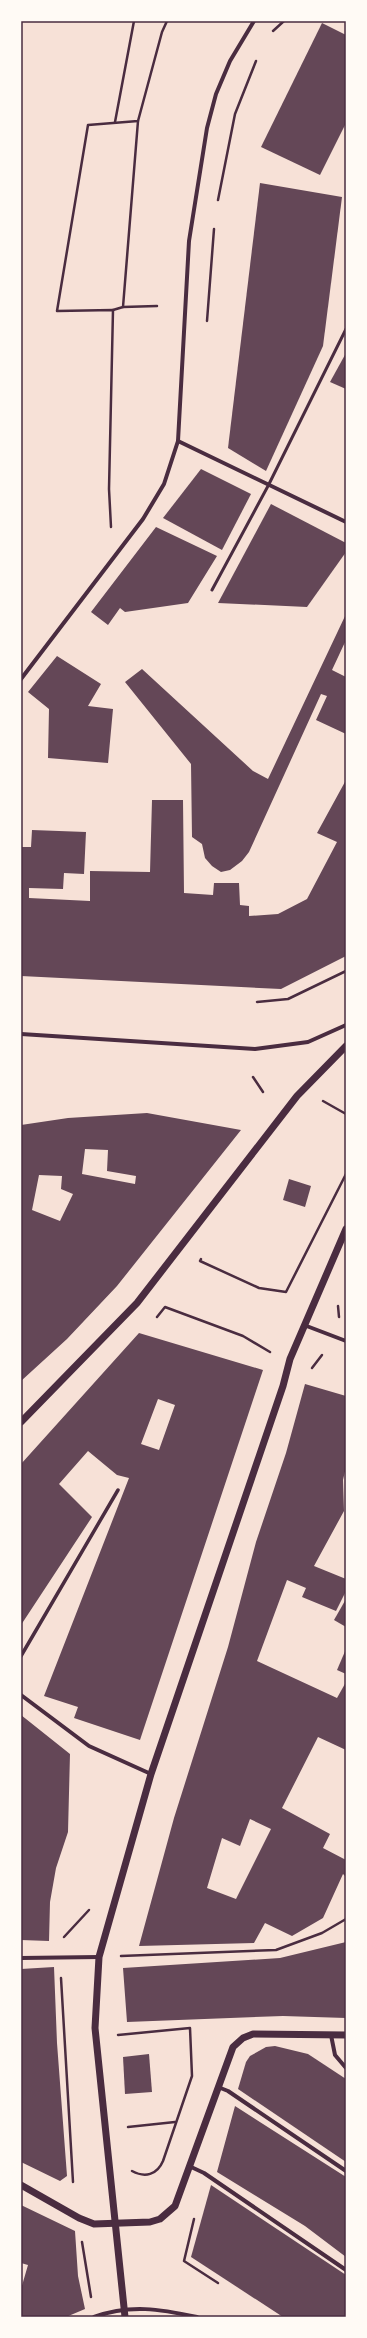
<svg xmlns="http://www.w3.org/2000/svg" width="367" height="2338" font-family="'IBM Plex Serif',serif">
<rect width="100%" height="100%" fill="#f7e1d7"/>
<g fill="#644757" fill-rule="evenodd">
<polygon points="322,23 346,35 346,123 320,175 261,147"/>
<polygon points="260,183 342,197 323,346 266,471 228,448"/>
<polygon points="346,353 346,389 330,382"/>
<polygon points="201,469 251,494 222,550 163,518"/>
<polygon points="271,504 346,543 346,552 307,607 218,603"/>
<polygon points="156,527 217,556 188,603 125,612 120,608 108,625 91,612"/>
<polygon points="346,614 346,640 332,670 346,677 346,734 316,720 327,696 321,694 249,852 242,861 230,870 221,872 212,866 205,858 202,844 192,837 191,764 125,682 142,669 253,771 268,779"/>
<polygon points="57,656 101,684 88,706 113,709 108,763 48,758 49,709 28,692"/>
<polygon points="346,780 346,956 281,989 21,976 21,847 31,847 32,830 86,832 84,874 64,873 63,889 29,888 29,898 90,901 90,871 150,872 152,800 183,800 184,893 213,895 214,883 239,883 240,905 249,906 249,916 278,914 307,899 337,842 317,833"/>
<path d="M 147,1113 L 241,1130 L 117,1286 L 67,1339 L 21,1381 L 21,1125 L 68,1118 ZM 85,1149 L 108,1150 L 107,1171 L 136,1176 L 135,1184 L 82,1174 ZM 39,1175 L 62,1176 L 61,1189 L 73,1194 L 60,1221 L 32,1210 Z"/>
<polygon points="289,1179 311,1186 305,1207 283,1200"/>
<path d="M 139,1333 L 263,1370 L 140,1740 L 74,1718 L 78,1707 L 44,1696 L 129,1478 L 117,1475 L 88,1451 L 59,1484 L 92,1517 L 21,1625 L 21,1464 ZM 158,1399 L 175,1405 L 159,1450 L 141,1444 Z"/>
<path d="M 305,1384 L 346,1396 L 346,1467 L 343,1480 L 344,1511 L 314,1566 L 346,1579 L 346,1591 L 336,1611 L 302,1597 L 306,1588 L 287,1580 L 257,1661 L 337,1698 L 346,1682 L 346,1750 L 318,1737 L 282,1808 L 330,1834 L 323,1848 L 346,1860 L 346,1877 L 343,1874 L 323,1918 L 292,1936 L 265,1923 L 254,1943 L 139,1946 L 174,1818 L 228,1647 L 256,1542 L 286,1453 ZM 250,1819 L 271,1829 L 236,1899 L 207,1888 L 222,1838 L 240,1846 Z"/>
<polygon points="346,1599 346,1627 334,1620"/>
<polygon points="346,1649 346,1674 337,1670"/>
<polygon points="21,1715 70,1754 68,1832 56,1868 50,1902 49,1941 21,1940"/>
<polygon points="346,1942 346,2018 283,2016 127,2022 123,1968 280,1958"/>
<polygon points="54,1967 57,2043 67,2176 60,2181 21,2162 21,1969"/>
<polygon points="275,2046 308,2054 346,2079 346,2162 238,2089 246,2062 250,2056 266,2047"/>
<polygon points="149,2054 152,2092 125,2094 123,2057"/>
<polygon points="235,2106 346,2177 346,2257 305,2226 217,2172"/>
<polygon points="211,2185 346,2275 346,2317 283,2317 191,2257"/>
<polygon points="21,2205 75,2231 78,2276 85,2309 66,2317 21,2317 21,2289 28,2265 21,2263"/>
</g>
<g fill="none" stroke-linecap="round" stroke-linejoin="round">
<g stroke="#4a2c40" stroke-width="2.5">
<polyline points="273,31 284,21"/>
<polyline points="115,122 134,21"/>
<polyline points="218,200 235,114 256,61"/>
<polyline points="123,307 157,306"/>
<polyline points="113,310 123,307 138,121"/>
<polyline points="207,321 214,229"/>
<polyline points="111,527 109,489 113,310 57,311 88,125 138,121 162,32 167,21"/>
<polyline points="257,1002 288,999 346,971"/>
<polyline points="253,1077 263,1092"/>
<polyline points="323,1101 346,1114"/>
<polyline points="201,1259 200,1261 259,1288 286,1292 346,1174"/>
<polyline points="338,1306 339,1317"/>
<polyline points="157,1317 165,1307 243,1336 270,1352"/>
<polyline points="312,1368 322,1355"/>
<polyline points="64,1937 89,1910"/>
<polyline points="121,1956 276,1950 322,1933 346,1919"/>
<polyline points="61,1978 73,2182"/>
<path d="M 118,2035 L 190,2028 L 192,2076 L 163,2161 C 157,2175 145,2178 132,2171"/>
<polyline points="128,2127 175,2122"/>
<polyline points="194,2219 184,2261 218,2283"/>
<polyline points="82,2242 91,2297"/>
</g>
<polyline stroke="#4a2c40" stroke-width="3" points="212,590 268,486 346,329"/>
<polyline stroke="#4a2c40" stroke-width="3.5" points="21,1656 118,1490"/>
<g stroke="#4a2c40" stroke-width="4">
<polyline points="178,441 346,522"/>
<polyline points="21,679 143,519 164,484 178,441 189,241 207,128 216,94 230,61 254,21"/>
<polyline points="21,1034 255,1049 308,1042 346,1025"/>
<polyline points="304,1325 346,1341"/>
<polyline points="21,1695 89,1746 151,1774"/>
<polyline points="21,1958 99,1957"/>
<polyline points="331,2035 335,2055 346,2068"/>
<polyline points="218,2087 228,2091 346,2171"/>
<polyline points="189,2166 204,2173 346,2270"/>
<path d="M 94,2317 C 130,2304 160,2309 197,2317"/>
</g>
<g stroke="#4a2c40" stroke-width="7">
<polyline points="21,1422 137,1303 297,1096 346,1046"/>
<polyline points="21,2185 79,2218 94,2224 150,2222 160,2219 175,2206 233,2047 243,2038 253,2034 346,2035"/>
<polyline points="125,2317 95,2028 99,1957 151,1774 283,1386 290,1359 346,1229"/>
</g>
</g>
<rect width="367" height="2338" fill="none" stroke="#fffaf5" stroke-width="44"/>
<rect x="22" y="22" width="323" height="2294" fill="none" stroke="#4a2c40" stroke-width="1.5"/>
</svg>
